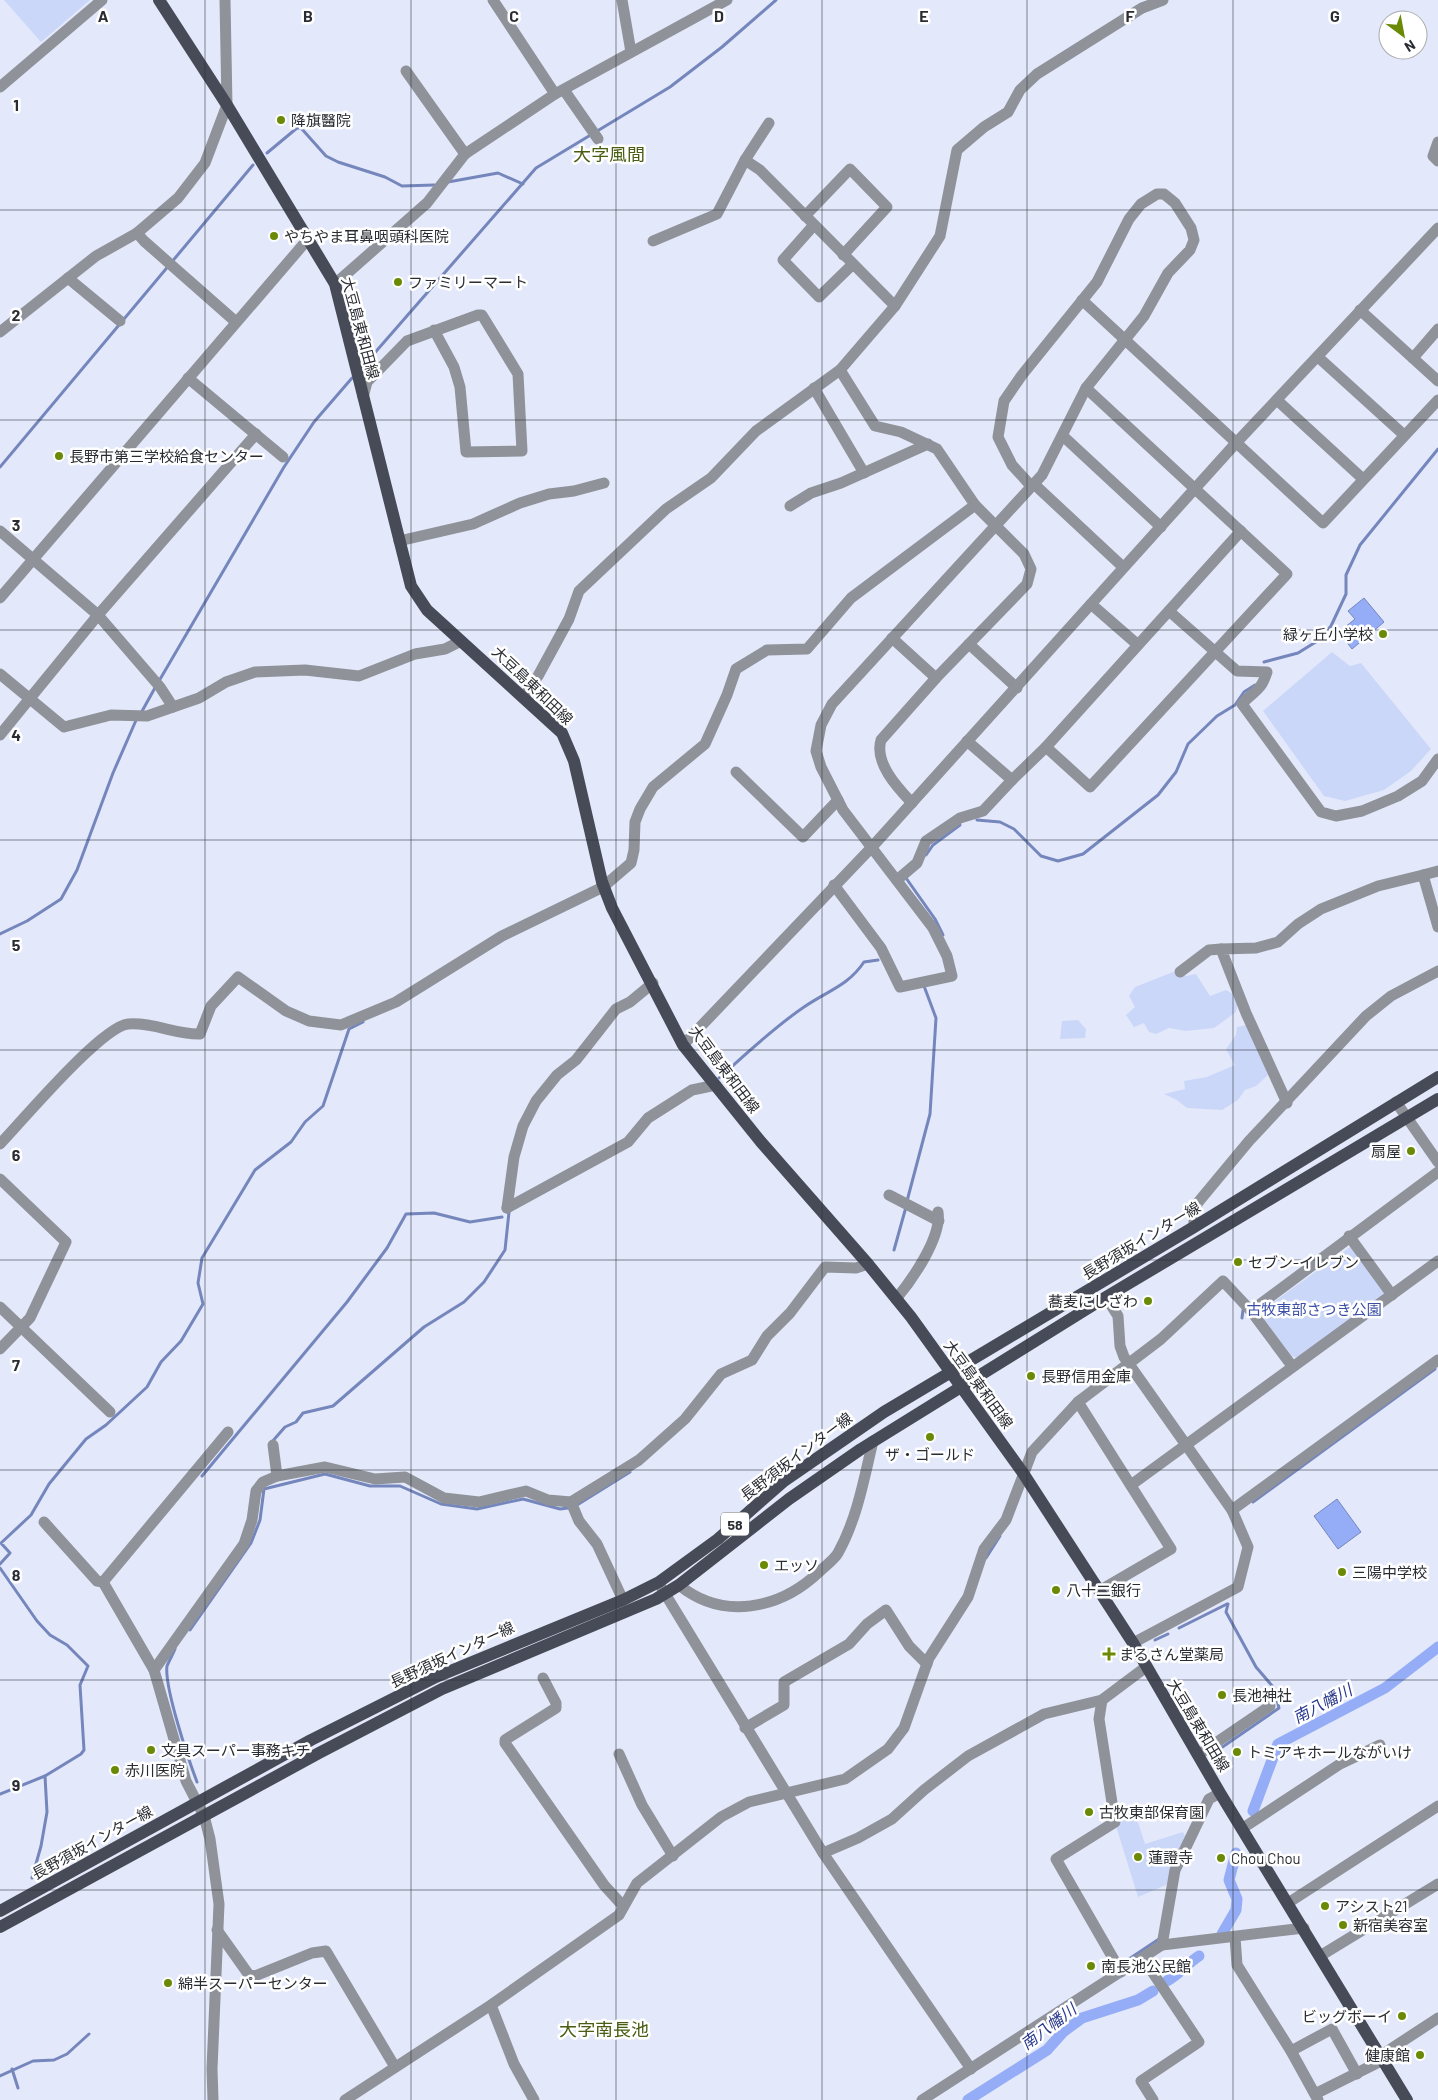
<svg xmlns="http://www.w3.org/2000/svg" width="1438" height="2100" font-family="Barlow,'Noto Sans JP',sans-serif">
<rect width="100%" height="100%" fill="#e3e9fb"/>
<g fill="#cbd7f8">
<polygon points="4,0 90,0 41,42"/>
<polygon points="1332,652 1350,666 1361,663 1431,749 1411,771 1384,790 1345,801 1324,796 1263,711"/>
<polygon points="1173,972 1186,976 1196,974 1210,996 1226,990 1239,997 1236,1012 1214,1028 1186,1031 1169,1028 1156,1034 1149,1032 1144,1023 1134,1027 1126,1015 1135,1007 1129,996 1135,987"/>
<polygon points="1078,1020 1086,1029 1085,1038 1060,1039 1062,1021"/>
<polygon points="1251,1024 1268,1075 1256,1086 1245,1090 1238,1100 1222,1110 1187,1108 1177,1100 1164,1094 1185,1089 1184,1081 1207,1077 1235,1065 1226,1049 1236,1035 1237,1027"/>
<polygon points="1353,1245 1384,1289 1384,1295 1298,1358 1291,1356 1261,1315 1261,1311"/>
<polygon points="1135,1813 1145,1844 1183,1832 1185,1836 1166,1885 1138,1897 1116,1826"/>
</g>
<g fill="#95adf7" stroke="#7586bc">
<polygon points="1364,598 1384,622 1352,649 1339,632 1355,619 1348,611"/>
<polygon points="1337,1499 1361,1532 1338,1549 1314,1516"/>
</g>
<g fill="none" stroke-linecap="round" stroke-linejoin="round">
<g stroke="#7586bc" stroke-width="3">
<polyline points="267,153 297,128 301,128 326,156 338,162 385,177 402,186 434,185"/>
<polyline points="448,182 498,173 523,184"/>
<polyline points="365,364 536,168 670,87 722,47 776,0"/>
<polyline points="0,467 253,165"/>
<polyline points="1264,662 1298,653 1319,640 1331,626 1346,594 1346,575 1360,545 1438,449"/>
<polyline points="159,681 284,467 314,422 352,378"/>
<polyline points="141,713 156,686"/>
<polyline points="977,820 1000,822 1014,829 1041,856 1058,861 1083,854 1158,795 1176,772 1188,744 1217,716 1235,705 1244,692 1255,685"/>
<polyline points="926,855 933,845 960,825"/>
<polyline points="906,878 935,919 943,935"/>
<polyline points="0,934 27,921 61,899 77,870 113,773 137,718"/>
<path d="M 719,1078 C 746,1054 773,1028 804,1007 C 827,991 848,986 864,962 L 878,960"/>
<polyline points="907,1201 930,1114 936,1018 924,986"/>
<polyline points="894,1250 906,1207"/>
<polyline points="1242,1318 1243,1310"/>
<polyline points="271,1443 285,1427 296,1422 303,1413 333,1406 424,1327 464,1302 484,1282 505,1250 509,1212"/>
<polyline points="202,1476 347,1302 387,1248 406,1214 434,1213 470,1222 502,1217"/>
<polyline points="1253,1502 1435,1369"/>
<polyline points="577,1505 630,1472"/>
<polyline points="986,1558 1000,1536"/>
<polyline points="0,1564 10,1553 1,1543 31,1515 49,1484 86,1439 106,1425 147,1387 161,1362 181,1341 203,1304 198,1283 202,1258 255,1170 291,1142 305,1122 323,1106 349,1029 363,1022"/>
<polyline points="0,1568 37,1621 50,1635 67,1645 88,1666 80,1685 84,1750 81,1754 45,1776 47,1812 41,1846 32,1878"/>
<polyline points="1179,1628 1227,1604"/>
<polyline points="190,1630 251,1543 260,1520 264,1489 325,1474 370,1486 400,1486 441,1504 477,1509 523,1499 560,1509 568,1508"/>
<polyline points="1155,1640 1168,1634"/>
<path d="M 175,1649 C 173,1654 169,1661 167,1666 C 164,1687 189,1761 197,1782"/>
<polyline points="1221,1748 1279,1708 1274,1688 1256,1667 1226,1612 1228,1604"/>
<polyline points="0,1794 45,1776"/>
<polyline points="1123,1963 1159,1939"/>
<polyline points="12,2069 18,2088"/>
<polyline points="0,2076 33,2061 54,2060 67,2054 89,2034"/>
</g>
<g stroke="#95adf7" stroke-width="11">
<polyline points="1253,1811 1278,1744 1385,1688 1438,1647"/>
<polyline points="1222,1934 1236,1910 1237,1899 1229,1880 1236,1853"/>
<path d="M 1167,1981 C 1179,1974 1187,1964 1199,1956"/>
<polyline points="968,2100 1047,2050 1063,2032 1082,2018 1138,2000 1153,1991"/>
</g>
<g stroke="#8f9299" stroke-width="11">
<polyline points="493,0 555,94"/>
<polyline points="622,0 631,52"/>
<polyline points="406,71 465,154"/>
<polyline points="0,87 102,0"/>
<polyline points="564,90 598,139"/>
<polyline points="769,123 745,160 760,170 895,306"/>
<polyline points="1438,142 1433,156 1438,161"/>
<polyline points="805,216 850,169 887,207 843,255"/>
<polyline points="814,225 783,260 819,297 853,264"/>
<polyline points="137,233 144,241 236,322"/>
<polyline points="653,241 717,214 745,160"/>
<polyline points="68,278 120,321"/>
<polyline points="335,284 427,203 465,154 555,94 727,0"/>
<polyline points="1082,300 1323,523 1438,400"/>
<polyline points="1360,310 1438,381"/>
<polyline points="0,332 96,256 137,233 178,198 205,163 227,105 225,0"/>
<polyline points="1318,357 1404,435"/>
<polyline points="1413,358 1438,329"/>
<path d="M 840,370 L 875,426 L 901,432 L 937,449 L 975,505 L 1024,554 L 1031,569 L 1027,584 L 936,678 L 881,740 C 874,763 898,788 912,803"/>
<polyline points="188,378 283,457"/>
<polyline points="814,388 864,473"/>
<polyline points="363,397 367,382 407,341 478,315 482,315 518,374 522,451 466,452 460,387 454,367 434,330"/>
<polyline points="1278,401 1363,479"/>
<polyline points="1063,436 1161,527"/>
<polyline points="1034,484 1123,567"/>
<polyline points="790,506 811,493 841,483 928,444"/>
<polyline points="0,531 98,615 160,687 173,707"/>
<polyline points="399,541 473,524 520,503 549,494 574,491 604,483"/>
<polyline points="0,598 308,239"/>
<polyline points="1091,604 1138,645"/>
<path d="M 1169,611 L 1237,671 L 1267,672 C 1260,693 1255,689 1242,704 L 1321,812 L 1336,816 L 1362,811 L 1398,796 L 1422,781 L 1438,759"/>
<polyline points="892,638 936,678"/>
<polyline points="969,644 1017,688"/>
<polyline points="0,674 64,727 111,715 147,716 199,698 226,682 255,672 305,670 359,676 415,654 445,649 461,641"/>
<polyline points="523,698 538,676 569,619 579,591 666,509 711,478 756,431 840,370 895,306 940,236 957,150 984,127 1008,112 1020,90 1037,74 1142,8 1163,0"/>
<polyline points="0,735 98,615 256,434"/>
<polyline points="967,741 1012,780 1046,747 1090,787 1287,574 1086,388"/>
<polyline points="1046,747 1241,531"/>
<polyline points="736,772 803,837 838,800"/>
<polyline points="1423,875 1438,871"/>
<polyline points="897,880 917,863 926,841 960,818 983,811 1012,780"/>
<polyline points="834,885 881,948 900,987 952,976 947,956 933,928 843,810 821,767 816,751 821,725 832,704 1042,475 1086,388 1144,316 1168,273 1190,250 1194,240 1191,228 1175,203 1164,194 1157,194 1141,204 1129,219 1097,282 1022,375 1004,401 998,437 1012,465 1031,486"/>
<polyline points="1180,972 1209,950 1221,949"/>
<polyline points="683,1045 872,847 1236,443 1438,228"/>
<polyline points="1396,1102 1438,1162"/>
<polyline points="1287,1103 1246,1013 1221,949 1256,948 1278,942 1298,924 1321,909 1378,886 1423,875 1438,927"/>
<path d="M 0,1144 C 22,1121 101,1027 128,1024 C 153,1022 177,1035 200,1034 L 211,1006 L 238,977 L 286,1011 L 309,1021 L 341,1025 L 396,1002 L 502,936 L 603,887 L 631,863 L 634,850 L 635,822 L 640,809 L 653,787 L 705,744 L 727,695 L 736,669 L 767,650 L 807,649 L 851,598 L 975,505"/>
<polyline points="0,1179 66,1242 30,1318 0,1349"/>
<polyline points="889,1195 939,1221"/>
<polyline points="507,1208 514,1157 523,1126 536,1101 557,1075 576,1060 616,1009 630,1002 653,983"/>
<polyline points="507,1208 628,1142 648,1118 692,1090 716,1085"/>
<polyline points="1194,1227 1194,1208 1200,1200 1249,1141 1366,1016 1391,996 1438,971"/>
<polyline points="1349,1236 1392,1295"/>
<polyline points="1106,1297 1118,1316 1120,1346 1124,1357 1232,1510 1248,1547 1238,1587 1133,1643"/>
<path d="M 896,1299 C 912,1280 942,1237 938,1212"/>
<polyline points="0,1307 110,1412"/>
<polyline points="1251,1311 1438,1172"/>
<polyline points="1078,1402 1171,1549 1099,1591"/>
<polyline points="273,1445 277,1476"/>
<polyline points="1131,1485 1438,1261"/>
<polyline points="1232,1510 1438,1360"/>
<polyline points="44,1522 97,1581 103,1582 228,1432"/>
<polyline points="103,1582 154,1670 186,1781 204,1816 210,1839 219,1904 212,2069 213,2100"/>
<path d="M 679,1585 C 723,1621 780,1609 819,1572 C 825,1566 834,1560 838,1553 C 857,1519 864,1479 873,1441"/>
<polyline points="661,1587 823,1853 971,2069"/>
<polyline points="623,1600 597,1544 579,1521 571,1502 639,1460 685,1419 721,1374 752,1360 767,1336 790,1313 825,1267 856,1268 868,1264"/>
<polyline points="154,1670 244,1544 252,1520 256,1491 263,1482 277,1476 325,1467 375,1479 405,1477 444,1498 479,1502 526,1491 548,1500 571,1502"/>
<polyline points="543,1678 556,1703 556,1708 505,1740 505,1743 604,1885 623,1906"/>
<polyline points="1102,1700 1099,1719 1115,1822 1056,1859 1121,1972"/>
<polyline points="745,1728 784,1705 784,1682 849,1644 867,1624 886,1610 909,1646 927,1664"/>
<polyline points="619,1754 642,1805 673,1856"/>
<polyline points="1198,1755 1270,1706"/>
<polyline points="1243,1828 1340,1764 1380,1745"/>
<polyline points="823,1853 858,1838 892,1819 924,1790 968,1756 1044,1714 1102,1700 1146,1667"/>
<polyline points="1288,1903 1438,1806"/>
<polyline points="217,1930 249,1975 255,1976 312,1953 326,1951 395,2067"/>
<polyline points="1235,1937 1237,1965 1291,2051 1318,2100"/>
<polyline points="1162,1945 1175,1870 1209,1799 1220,1793"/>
<polyline points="1320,1956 1438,1884"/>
<polyline points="1143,1958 1199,2042 1141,2081 1153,2100"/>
<polyline points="491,2005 514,2064 534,2100"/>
<polyline points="1291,2051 1332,2029 1357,2074"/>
<polyline points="1380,2056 1438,2018"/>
<polyline points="1315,2094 1383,2060"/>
<polyline points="345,2100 491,2005 619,1915 637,1883 721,1817 749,1802 845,1779 888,1749 904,1728 929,1658 968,1597 984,1549 1006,1520 1032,1452 1078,1402 1161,1339 1223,1281 1251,1311 1292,1366"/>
<polyline points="922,2100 1162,1945 1304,1928"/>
</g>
<g stroke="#474b57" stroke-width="12">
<polyline points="159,0 227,105 335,284 411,586 427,610 562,733 574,761 602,882 612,908 683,1045 761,1142 868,1264 911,1317 1023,1473 1133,1643 1220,1793 1407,2100"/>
<polyline points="0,1911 311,1740 436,1677 623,1600 659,1582 718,1539 784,1481 884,1412 1194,1227 1438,1077"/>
<polyline points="0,1927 319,1753 442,1689 656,1599 679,1585 789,1499 861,1449 1106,1297 1438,1099"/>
</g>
</g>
<path fill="none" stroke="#2a2c33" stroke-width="1" stroke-opacity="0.55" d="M 205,0 L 205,2100M 411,0 L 411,2100M 616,0 L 616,2100M 822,0 L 822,2100M 1027,0 L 1027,2100M 1233,0 L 1233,2100M 0,210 L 1438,210M 0,420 L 1438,420M 0,630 L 1438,630M 0,840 L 1438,840M 0,1050 L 1438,1050M 0,1260 L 1438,1260M 0,1470 L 1438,1470M 0,1680 L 1438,1680M 0,1890 L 1438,1890"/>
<g fill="#6a8904" stroke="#fff" stroke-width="2">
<circle cx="281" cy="120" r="5"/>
<circle cx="274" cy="236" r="5"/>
<circle cx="398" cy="282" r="5"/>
<circle cx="59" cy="456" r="5"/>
<circle cx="1383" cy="634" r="5"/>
<circle cx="1411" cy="1151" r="5"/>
<circle cx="1238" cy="1262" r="5"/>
<circle cx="1148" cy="1301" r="5"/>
<circle cx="1031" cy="1376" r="5"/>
<circle cx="930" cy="1437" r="5"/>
<circle cx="764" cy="1565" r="5"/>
<circle cx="1342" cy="1572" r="5"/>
<circle cx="1056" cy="1590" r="5"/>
<path d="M1106.5 1646.5h5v5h5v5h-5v5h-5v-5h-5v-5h5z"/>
<circle cx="1222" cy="1695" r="5"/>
<circle cx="151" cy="1750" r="5"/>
<circle cx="1237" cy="1752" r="5"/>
<circle cx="115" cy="1770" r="5"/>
<circle cx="1089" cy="1812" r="5"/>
<circle cx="1138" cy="1857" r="5"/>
<circle cx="1221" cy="1858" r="5"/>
<circle cx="1325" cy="1906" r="5"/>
<circle cx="1343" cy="1925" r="5"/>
<circle cx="1091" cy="1966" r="5"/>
<circle cx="168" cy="1983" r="5"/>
<circle cx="1402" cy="2016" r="5"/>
<circle cx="1420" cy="2055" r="5"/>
</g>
<g text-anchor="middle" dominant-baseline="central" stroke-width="5" stroke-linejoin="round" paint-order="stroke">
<rect fill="#fff" stroke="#6a6b70" stroke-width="1" x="721" y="1512.5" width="28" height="23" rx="4"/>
<g font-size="14" font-weight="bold" fill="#2a2c33">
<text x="735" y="1524">58</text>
</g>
<g font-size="15" fill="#2a2c33" stroke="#fff" text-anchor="start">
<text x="291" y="120">降旗醫院</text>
<text x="284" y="236">やちやま耳鼻咽頭科医院</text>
<text x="408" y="282">ファミリーマート</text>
<text x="69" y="456">長野市第三学校給食センター</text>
<text x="1373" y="634" text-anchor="end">緑ヶ丘小学校</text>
<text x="1401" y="1151" text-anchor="end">扇屋</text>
<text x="1248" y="1262">セブン-イレブン</text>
<text x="1138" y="1301" text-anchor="end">蕎麦にしざわ</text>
<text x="1041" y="1376">長野信用金庫</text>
<text x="930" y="1454" text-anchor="middle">ザ・ゴールド</text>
<text x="774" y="1565">エッソ</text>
<text x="1352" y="1572">三陽中学校</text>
<text x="1066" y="1590">八十二銀行</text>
<text x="1119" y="1654">まるさん堂薬局</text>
<text x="1232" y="1695">長池神社</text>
<text x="161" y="1750">文具スーパー事務キチ</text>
<text x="1247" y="1752">トミアキホールながいけ</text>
<text x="125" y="1770">赤川医院</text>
<text x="1099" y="1812">古牧東部保育園</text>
<text x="1148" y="1857">蓮證寺</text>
<text x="1231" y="1858">Chou Chou</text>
<text x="1335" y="1906">アシスト21</text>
<text x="1353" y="1925">新宿美容室</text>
<text x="1101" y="1966">南長池公民館</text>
<text x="178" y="1983">綿半スーパーセンター</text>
<text x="1392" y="2016" text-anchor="end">ビッグボーイ</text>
<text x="1410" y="2055" text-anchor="end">健康館</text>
</g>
<g font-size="15" fill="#2a2c33" stroke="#fff">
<text transform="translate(361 328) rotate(75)">大豆島東和田線</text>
<text transform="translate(533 685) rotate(44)">大豆島東和田線</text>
<text transform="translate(725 1069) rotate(53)">大豆島東和田線</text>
<text transform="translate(1141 1240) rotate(-31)">長野須坂インター線</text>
<text transform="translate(979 1384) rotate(54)">大豆島東和田線</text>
<text transform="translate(796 1456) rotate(-37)">長野須坂インター線</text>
<text transform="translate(452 1654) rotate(-25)">長野須坂インター線</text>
<text transform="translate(1199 1725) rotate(59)">大豆島東和田線</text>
<text transform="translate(92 1842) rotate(-29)">長野須坂インター線</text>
</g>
<g font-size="15" fill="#3a4fa5" stroke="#fff">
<text x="1314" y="1309">古牧東部さつき公園</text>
</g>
<g font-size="16" font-style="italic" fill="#27378b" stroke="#fff">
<text transform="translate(1322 1703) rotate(-28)">南八幡川</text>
<text transform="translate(1048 2026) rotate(-37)">南八幡川</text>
</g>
<g font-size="18" fill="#495e14" stroke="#fff">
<text x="609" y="154">大字風間</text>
<text x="604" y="2029">大字南長池</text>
</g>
</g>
<g font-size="16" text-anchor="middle" font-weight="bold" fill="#2a2c33" stroke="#fff" stroke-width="5" stroke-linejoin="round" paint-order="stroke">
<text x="103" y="22">A</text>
<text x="308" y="22">B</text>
<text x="514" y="22">C</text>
<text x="719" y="22">D</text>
<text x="924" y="22">E</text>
<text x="1130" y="22">F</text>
<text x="1335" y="22">G</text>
<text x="16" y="111">1</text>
<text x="16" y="321">2</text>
<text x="16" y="531">3</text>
<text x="16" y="741">4</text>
<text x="16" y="951">5</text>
<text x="16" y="1161">6</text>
<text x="16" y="1371">7</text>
<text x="16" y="1581">8</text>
<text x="16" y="1791">9</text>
</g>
<g transform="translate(1403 35) rotate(148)"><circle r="24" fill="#ffffff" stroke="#aaabad"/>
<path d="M0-4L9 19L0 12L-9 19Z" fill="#6a8904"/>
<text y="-8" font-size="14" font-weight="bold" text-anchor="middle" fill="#2a2c33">N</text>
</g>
</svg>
